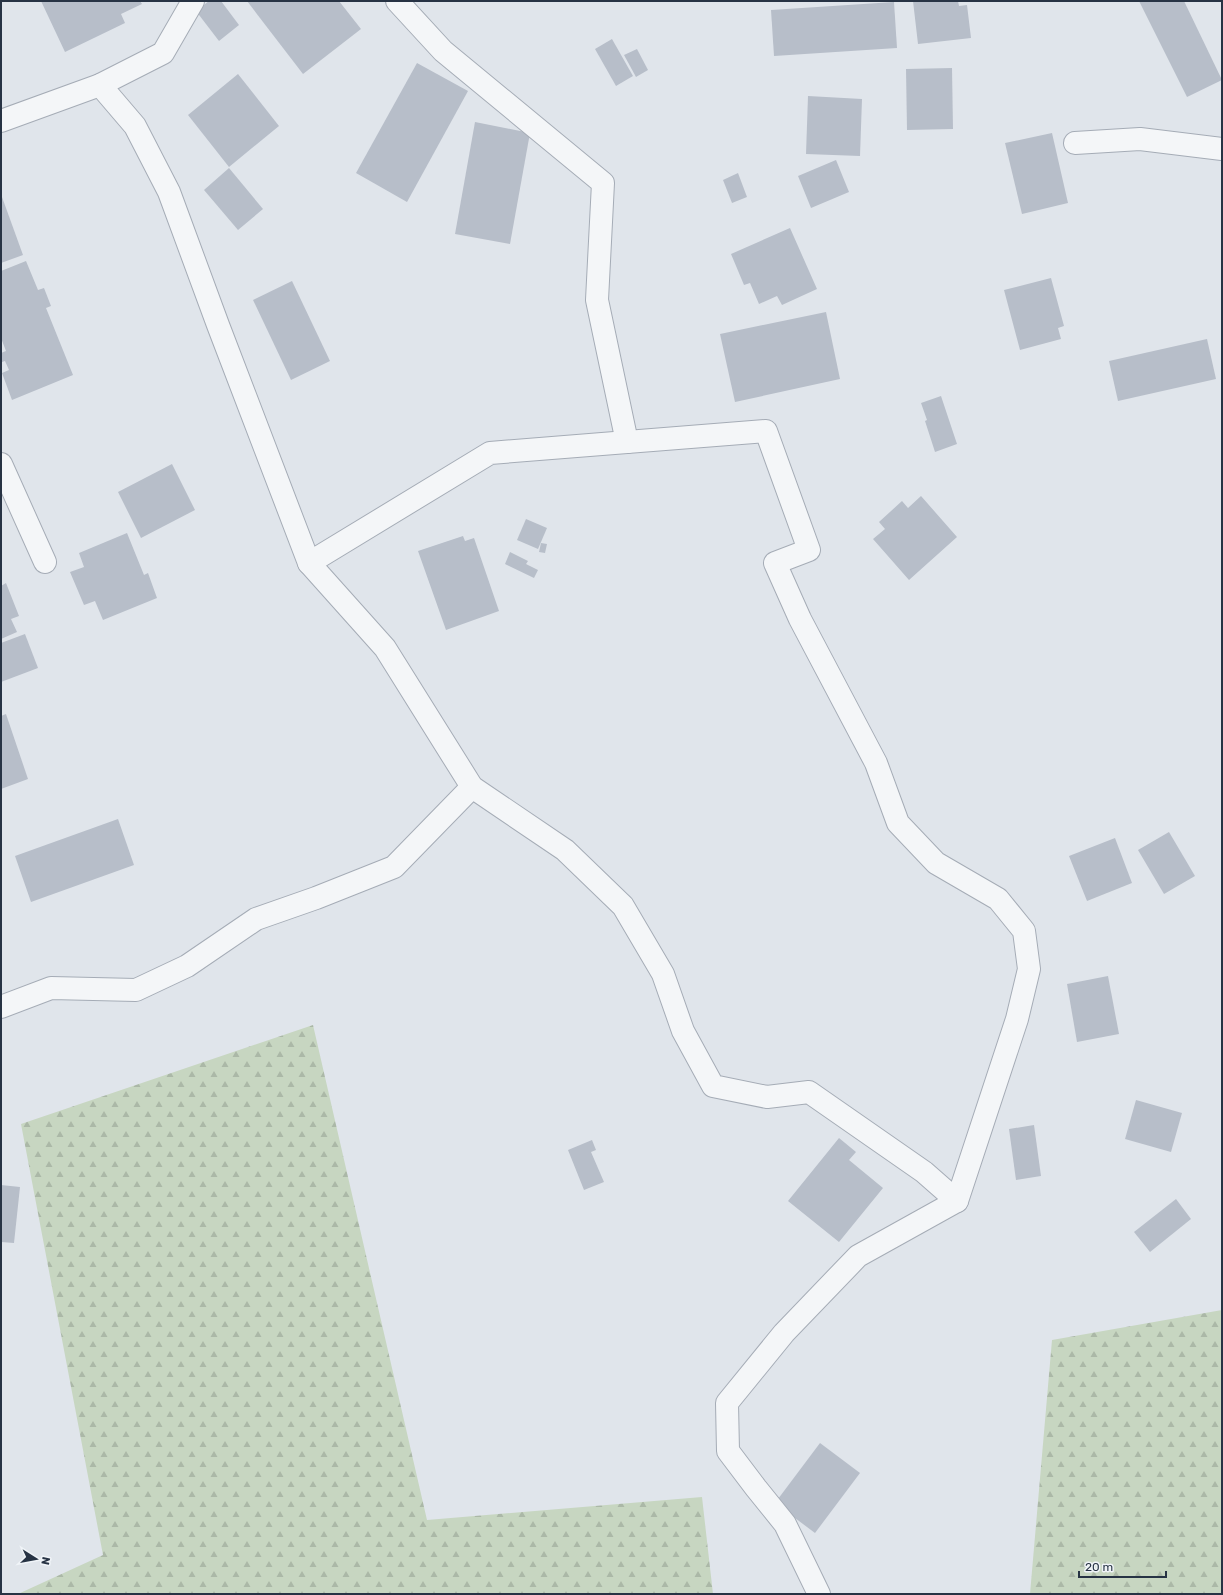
<svg xmlns="http://www.w3.org/2000/svg" width="1223" height="1595" font-family="Rubik,sans-serif">
<defs>
<pattern id="forest-firs" width="22" height="20" patternUnits="userSpaceOnUse"><rect width="22" height="20" fill="#c7d6c1"/><path d="M5 1l3.5 6h-7zM16 11l3.5 6h-7z" fill="#abb8a7"/></pattern>
</defs>
<rect width="100%" height="100%" fill="#e0e5eb"/>
<g fill="url(#forest-firs)">
<polygon points="313,1025 427,1520 702,1497 713,1594 18,1594 103,1555 21,1124"/>
<polygon points="1222,1310 1222,1594 1030,1594 1052,1340"/>
</g>
<g fill="#b7bec9">
<polygon points="41,1 140,1 142,4 121,14 125,23 65,52"/>
<polygon points="209,1 221,1 239,25 219,41 196,11"/>
<polygon points="247,1 339,1 361,29 303,74"/>
<polygon points="913,1 958,1 959,6 967,5 971,38 918,44"/>
<polygon points="1139,1 1184,1 1222,80 1187,97"/>
<polygon points="894,2 897,48 774,56 771,10"/>
<polygon points="612,39 633,76 616,86 595,49"/>
<polygon points="637,49 648,70 636,77 624,55"/>
<polygon points="417,63 468,91 407,202 356,173"/>
<polygon points="952,68 953,129 907,130 906,69"/>
<polygon points="238,74 279,126 229,167 188,115"/>
<polygon points="808,96 862,99 860,156 806,154"/>
<polygon points="475,122 530,133 510,244 455,234"/>
<polygon points="1052,133 1068,203 1022,214 1005,143"/>
<polygon points="836,160 849,192 811,208 798,176"/>
<polygon points="229,168 263,209 238,230 204,190"/>
<polygon points="738,173 747,197 732,203 723,180"/>
<polygon points="1,197 2,197 23,255 1,263"/>
<polygon points="790,228 817,289 782,305 777,296 759,304 750,283 744,285 731,254"/>
<polygon points="26,261 38,290 44,288 51,306 46,308 73,375 12,400 2,373 9,370 5,361 2,362 1,360 1,353 6,351 1,338 1,271"/>
<polygon points="1051,278 1064,326 1058,328 1061,339 1020,350 1004,290"/>
<polygon points="292,281 330,361 291,380 253,300"/>
<polygon points="826,312 840,379 735,402 720,334"/>
<polygon points="1207,339 1216,379 1118,401 1109,361"/>
<polygon points="941,396 957,444 935,452 925,421 927,420 921,403"/>
<polygon points="172,464 195,510 141,538 118,492"/>
<polygon points="921,496 957,537 909,580 873,539 885,529 879,522 902,501 908,508"/>
<polygon points="526,519 547,528 538,549 517,540"/>
<polygon points="127,533 144,575 148,573 157,598 103,620 95,601 84,605 70,572 84,567 79,553"/>
<polygon points="463,536 465,541 474,538 499,611 446,630 418,551"/>
<polygon points="541,543 547,544 545,553 539,552"/>
<polygon points="510,552 528,561 526,564 538,570 534,578 505,564"/>
<polygon points="6,583 19,616 11,619 17,632 1,639 1,586"/>
<polygon points="25,634 38,668 1,682 1,643"/>
<polygon points="6,714 28,779 1,789 1,716"/>
<polygon points="118,819 134,865 31,902 15,856"/>
<polygon points="1169,832 1195,876 1164,894 1138,850"/>
<polygon points="1115,838 1132,883 1087,901 1069,856"/>
<polygon points="1108,976 1119,1034 1077,1042 1067,984"/>
<polygon points="1136,1100 1182,1113 1171,1152 1125,1139"/>
<polygon points="1034,1125 1041,1176 1016,1180 1009,1129"/>
<polygon points="839,1138 856,1152 849,1160 883,1188 839,1242 788,1201"/>
<polygon points="592,1140 596,1150 591,1152 604,1182 584,1190 568,1150"/>
<polygon points="1,1185 20,1187 14,1243 1,1242"/>
<polygon points="1176,1199 1191,1219 1150,1252 1134,1232"/>
<polygon points="820,1443 860,1473 815,1533 775,1503"/>
</g>
<g fill="none" stroke-linecap="round" stroke-linejoin="round">
<g stroke="#a5acb6" stroke-width="24">
<g id="minor">
<polyline points="397,1 443,51 603,183 597,300 627,442 766,431 809,550 775,563 800,619 876,763 898,823 936,863 998,899 1024,931 1029,969 1017,1019 957,1201 858,1256 784,1333 727,1403 728,1451 756,1488 785,1524 819,1594"/>
<polyline points="100,85 135,126 169,192 218,325 309,563 385,648 472,787 565,850 623,906 663,974 683,1031 713,1086 767,1097 809,1092 924,1172 957,1201"/>
<polyline points="1,121 100,85 163,53 193,1"/>
<polyline points="1075,143 1140,139 1222,149"/>
<polyline points="1,464 45,562"/>
<polyline points="309,563 490,453 627,442"/>
<polyline points="1,1007 51,988 136,990 187,966 256,919 316,898 394,867 472,787"/>
</g>
</g>
<use href="#minor" stroke="#f4f6f8" stroke-width="22"/>
</g>
<rect width="1223" height="1595" fill="none" stroke="#273344" stroke-width="4"/>
<g transform="translate(36 1559) rotate(101)" stroke="#f0f4f8" stroke-width="3" paint-order="stroke">
<path d="M0-3L7 15L0 10L-7 15Z" fill="#273344"/>
<text y="-6" font-size="11" font-weight="bold" text-anchor="middle" fill="#273344">N</text>
</g>
<path d="M1079 1571v6h87v-6" fill="none" stroke="#273344" stroke-width="2"/>
<text x="1085" y="1571" font-size="12" fill="#273344" stroke="#f0f4f8" stroke-width="3" paint-order="stroke">20 m</text>
</svg>
